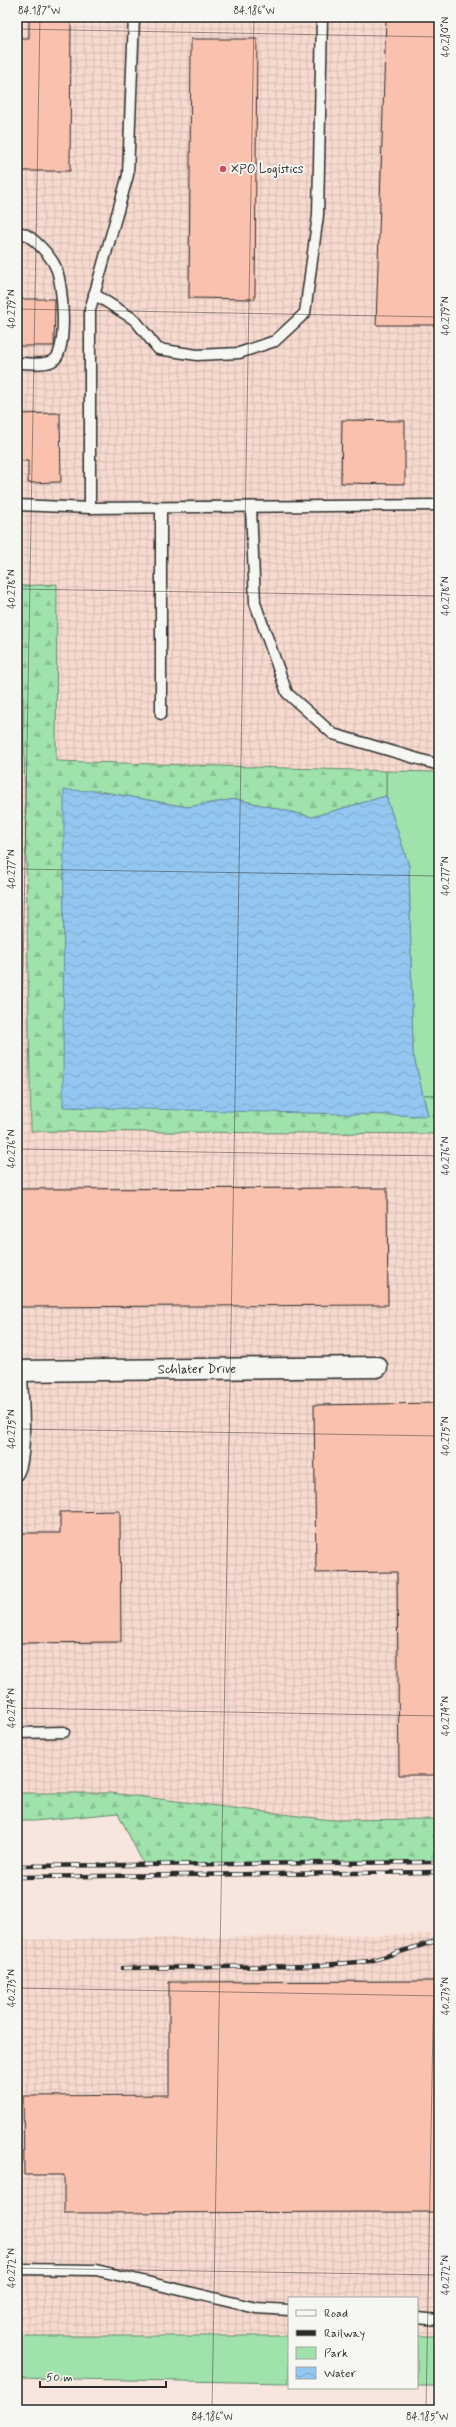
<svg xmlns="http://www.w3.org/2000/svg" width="456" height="2427" font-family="Mynerve,sans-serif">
<defs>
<pattern id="industrial-grid" width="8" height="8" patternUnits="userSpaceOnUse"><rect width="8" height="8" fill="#f8dbd0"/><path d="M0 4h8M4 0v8" fill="none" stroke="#d5bcb3"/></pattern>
<pattern id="forest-firs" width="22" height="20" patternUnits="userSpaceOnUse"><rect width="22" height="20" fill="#9fe2ac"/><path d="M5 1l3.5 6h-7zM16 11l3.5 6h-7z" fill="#89c294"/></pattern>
<pattern id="water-waves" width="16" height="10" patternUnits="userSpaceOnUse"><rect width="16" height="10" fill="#93c6f0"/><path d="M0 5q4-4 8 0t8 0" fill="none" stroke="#7faace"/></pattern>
</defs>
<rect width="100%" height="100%" fill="#f7e6de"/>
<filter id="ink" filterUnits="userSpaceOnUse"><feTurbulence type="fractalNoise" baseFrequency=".025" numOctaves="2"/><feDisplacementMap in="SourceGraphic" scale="8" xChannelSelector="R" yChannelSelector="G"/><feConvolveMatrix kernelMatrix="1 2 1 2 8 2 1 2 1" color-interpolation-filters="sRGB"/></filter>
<g filter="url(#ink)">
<g fill="url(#industrial-grid)">
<polygon points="17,17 439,17 439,772 56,761 57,584 21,586 31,1131 439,1134 439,1819 331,1820 111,1793 17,1793"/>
<polygon points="439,1934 439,2336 417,2336 417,2298 289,2298 289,2336 17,2336 17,1940"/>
</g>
<g fill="#9fe2ac" stroke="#65866c">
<polygon points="386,771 439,772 439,1095 423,1095 413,1053 409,866 386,796"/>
<polygon points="17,2336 289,2336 289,2383 17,2378"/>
<rect x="417" y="2336" width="22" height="50"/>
</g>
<g fill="url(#forest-firs)" stroke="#65866c">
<polygon points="57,584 56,761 386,771 386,796 312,817 236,799 187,807 98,791 428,1115 423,1095 439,1095 439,1134 31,1131 21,586"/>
<polygon points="17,1793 111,1793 331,1820 439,1819 439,1862 144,1865 118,1813 34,1821 17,1821"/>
</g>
<polygon fill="url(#water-waves)" stroke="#6988a1" points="64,790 98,791 187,807 236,799 312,817 386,796 409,866 413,1053 428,1116 63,1107"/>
<g fill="#f9c1ae" stroke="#2b2b2b">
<polygon points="29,17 71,17 70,171 17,171 17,39 29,39"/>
<polygon points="386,17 439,17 439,325 376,325"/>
<polygon points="191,39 257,39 255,299 189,298"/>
<polygon points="17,299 55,299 54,346 17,346"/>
<polygon points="60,413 61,482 28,483 28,461 17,461 17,414"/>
<polygon points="342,420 405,421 405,484 341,483"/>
<polygon points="387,1188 388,1305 17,1307 17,1189"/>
<polygon points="439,1403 439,1775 399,1775 397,1572 316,1573 314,1405"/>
<polygon points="120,1511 121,1642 17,1643 17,1533 60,1533 60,1512"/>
<polygon points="439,1981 439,2212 64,2213 64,2175 24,2175 23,2096 169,2095 169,1982"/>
</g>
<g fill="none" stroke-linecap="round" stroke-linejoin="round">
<g stroke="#2b2b2b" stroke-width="13">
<g id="lane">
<path d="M 17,232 C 30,232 51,256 56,268 C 63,283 68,351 54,360 C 45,366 27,363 17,363"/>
<polyline points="94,294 135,320 158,349 197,355 239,353 275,341 305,313 318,215 322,17"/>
<polyline points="17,505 90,508 90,310 128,175 134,17"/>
<polyline points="251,507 255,603 287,693 333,734 439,765"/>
<polyline points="90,508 439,505"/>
<polyline points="161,714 161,508"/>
<path d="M 17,1475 C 29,1460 22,1392 22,1371"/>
<polyline points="17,1733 64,1732"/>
<polyline points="17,2269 96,2270 256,2308 289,2310"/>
<polyline points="417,2318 439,2320"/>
</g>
</g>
<g stroke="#2b2b2b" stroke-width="23">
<g id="street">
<path id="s1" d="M 17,1371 L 377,1367"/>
</g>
</g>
<use href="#lane" stroke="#f6f6f2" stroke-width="10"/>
<use href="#street" stroke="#f6f6f2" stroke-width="20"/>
<g stroke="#2b2b2b" stroke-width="4.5">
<g id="rail">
<polyline points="17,1866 439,1862"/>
<polyline points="17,1877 439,1872"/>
<polyline points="123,1968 311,1966 370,1961 439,1940"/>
</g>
</g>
<use href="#rail" stroke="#f6f6f2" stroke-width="3" stroke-dasharray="9" stroke-linecap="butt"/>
</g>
</g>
<path fill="none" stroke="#2b2b2b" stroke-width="1" stroke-opacity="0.45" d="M 17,29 L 439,37M 17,309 L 439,317M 17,589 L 439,596M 17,869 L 439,876M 17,1149 L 439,1156M 17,1310 L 40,17M 17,1429 L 439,1436M 17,1708 L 439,1716M 17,1988 L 439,1996M 17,2268 L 439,2275M 212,2410 L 254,17M 426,2410 L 439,1694"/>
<circle fill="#d1495b" stroke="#f6f6f2" stroke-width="1.5" cx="223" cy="169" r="4"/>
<g text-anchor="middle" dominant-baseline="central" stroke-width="4" stroke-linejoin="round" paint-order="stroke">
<g font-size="13" fill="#2b2b2b" stroke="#f6f6f2" text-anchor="start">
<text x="231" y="169">XPO Logistics</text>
</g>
<g font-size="13" fill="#2b2b2b" stroke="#f6f6f2">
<text stroke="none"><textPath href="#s1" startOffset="180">Schlater Drive</textPath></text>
</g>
</g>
<rect width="456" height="2427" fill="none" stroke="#f6f6f2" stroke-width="44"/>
<rect x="288" y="2297" width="130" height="92" fill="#f6f6f2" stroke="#a5a5a2"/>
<rect x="296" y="2310" width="20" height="6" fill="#f6f6f2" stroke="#a5a5a2"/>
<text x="324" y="2317" font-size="12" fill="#2b2b2b">Road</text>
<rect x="296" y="2330" width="20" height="6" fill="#2b2b2b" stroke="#a5a5a2"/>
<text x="324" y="2337" font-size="12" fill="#2b2b2b">Railway</text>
<rect x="296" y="2347" width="20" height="12" fill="#9fe2ac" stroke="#a5a5a2"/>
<text x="324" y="2357" font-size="12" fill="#2b2b2b">Park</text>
<rect x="296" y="2367" width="20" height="12" fill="url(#water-waves)" stroke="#a5a5a2"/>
<text x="324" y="2377" font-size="12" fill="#2b2b2b">Water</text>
<path d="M40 2381v6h126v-6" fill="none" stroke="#2b2b2b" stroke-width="2"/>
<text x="46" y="2381" font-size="12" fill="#2b2b2b" stroke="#f6f6f2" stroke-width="3" paint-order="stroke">50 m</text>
<rect x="22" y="22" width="412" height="2383" fill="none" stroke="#2b2b2b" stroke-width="1.5"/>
<g font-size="10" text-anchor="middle" fill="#2b2b2b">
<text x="39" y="14">84.187°W</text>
<text x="254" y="14">84.186°W</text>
<text transform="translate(445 37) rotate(-90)" y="4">40.280°N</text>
<text transform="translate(11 309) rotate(-90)" y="4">40.279°N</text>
<text transform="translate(445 316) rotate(-90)" y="4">40.279°N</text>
<text transform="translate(11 589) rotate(-90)" y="4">40.278°N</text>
<text transform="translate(445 596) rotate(-90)" y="4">40.278°N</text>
<text transform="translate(11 869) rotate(-90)" y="4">40.277°N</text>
<text transform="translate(445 876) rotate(-90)" y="4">40.277°N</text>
<text transform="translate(11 1149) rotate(-90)" y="4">40.276°N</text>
<text transform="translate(445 1156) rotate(-90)" y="4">40.276°N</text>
<text transform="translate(11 1429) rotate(-90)" y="4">40.275°N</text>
<text transform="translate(445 1436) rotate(-90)" y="4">40.275°N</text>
<text transform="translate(11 1708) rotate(-90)" y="4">40.274°N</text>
<text transform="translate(445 1716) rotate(-90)" y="4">40.274°N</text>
<text transform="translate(11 1988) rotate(-90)" y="4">40.273°N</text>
<text transform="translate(445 1996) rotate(-90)" y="4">40.273°N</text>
<text transform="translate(11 2268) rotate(-90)" y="4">40.272°N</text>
<text transform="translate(445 2275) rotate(-90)" y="4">40.272°N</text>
<text x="212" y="2420">84.186°W</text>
<text x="427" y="2420">84.185°W</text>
</g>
</svg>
